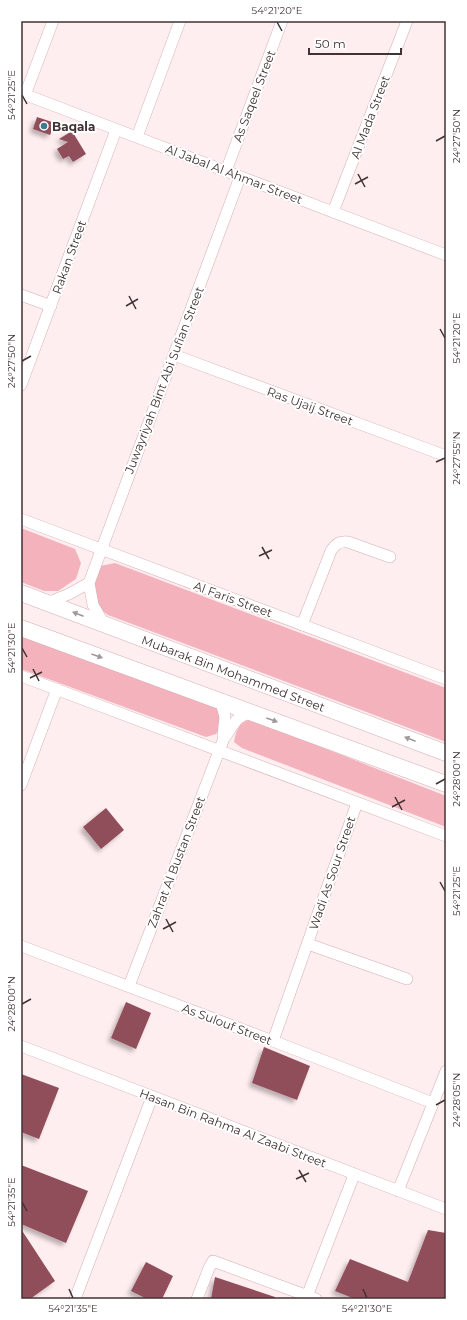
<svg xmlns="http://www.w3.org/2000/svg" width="467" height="1320" font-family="Montserrat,sans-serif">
<defs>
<filter id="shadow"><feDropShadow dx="-3.5" dy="3.5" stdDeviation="2" flood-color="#0004"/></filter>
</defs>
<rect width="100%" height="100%" fill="#ffeef0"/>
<g fill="#f3b2bc">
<polygon points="21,528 75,549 81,563 76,579 58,591 44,591 21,582"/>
<polygon points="115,563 446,688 446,742 108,615 94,604 94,581 100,566"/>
<polygon points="21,636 218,707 222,724 216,734 206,737 21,669"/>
<path d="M 250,719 L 446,796 L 446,827 L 242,748 L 234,742 C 236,730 239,723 250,719 Z"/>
</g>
<g fill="#904d5a" filter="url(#shadow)">
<polygon points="37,117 55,123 50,135 33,129"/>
<polygon points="72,131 86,154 73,162 69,156 63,159 57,149 68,142 59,139"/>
<polygon points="106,808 124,830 101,849 83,827"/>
<polygon points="126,1002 151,1013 136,1049 111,1038"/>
<polygon points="264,1047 310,1066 297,1100 252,1083"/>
<polygon points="21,1074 59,1088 39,1139 21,1132"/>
<polygon points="21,1165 88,1191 66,1243 21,1224"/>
<polygon points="21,1229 55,1281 30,1299 21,1299"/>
<polygon points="428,1230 446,1233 446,1299 355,1299 335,1291 350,1259 408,1282"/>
<polygon points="146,1262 173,1276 162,1299 147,1299 131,1291"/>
<polygon points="215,1277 275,1297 275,1299 211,1299"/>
</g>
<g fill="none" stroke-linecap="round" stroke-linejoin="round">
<g stroke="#d4adb3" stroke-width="12">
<g id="minor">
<polyline points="21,93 446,255"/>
<polyline points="25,95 53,21"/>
<polyline points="137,137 180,21"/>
<polyline points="226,171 282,21"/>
<polyline points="333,212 407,21"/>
<polyline points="21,295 51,306"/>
<polyline points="174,355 446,456"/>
<polyline points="21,385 116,130"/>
<polyline points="21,519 446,679"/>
<polyline points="47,603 69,594 89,583"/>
<polyline points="104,624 93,605 89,583 240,177"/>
<path d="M 302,625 L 331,551 C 335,544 340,541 348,542 L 390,557"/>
<polyline points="21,676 446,836"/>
<polyline points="221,702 225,717 223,735"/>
<polyline points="21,785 57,689"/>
<polyline points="308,944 407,979"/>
<polyline points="21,946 273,1041 433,1103"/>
<path d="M 129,986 L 224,738 C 234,727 233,717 250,713"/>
<polyline points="273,1041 357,803"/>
<polyline points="21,1046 446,1209"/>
<polyline points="398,1191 446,1071"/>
<polyline points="75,1299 152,1097"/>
<polyline points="197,1299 209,1268 213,1261 316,1299"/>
<polyline points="306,1299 354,1175"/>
</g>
</g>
<g stroke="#d4adb3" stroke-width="17">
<g id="secondary">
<path id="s1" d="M 21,593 L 446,753"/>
<polyline points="21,628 446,784"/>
</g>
</g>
<use href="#minor" stroke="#fff" stroke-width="11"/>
<use href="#secondary" stroke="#fff" stroke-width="16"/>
</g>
<defs><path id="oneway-solid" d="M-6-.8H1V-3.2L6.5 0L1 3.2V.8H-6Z"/></defs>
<g fill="#a0989a">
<use href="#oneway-solid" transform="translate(78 614) rotate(-159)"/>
<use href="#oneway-solid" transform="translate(97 656) rotate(20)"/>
<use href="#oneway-solid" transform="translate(272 720) rotate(20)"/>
<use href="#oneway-solid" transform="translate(410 739) rotate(-159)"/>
</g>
<path fill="none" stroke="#413234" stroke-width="1.5" d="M 277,22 L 282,31M 22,95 L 27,104M 436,141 L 445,136M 358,174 L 365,187M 355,184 L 368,177M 129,296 L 136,309M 126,306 L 138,299M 440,329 L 445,338M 22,361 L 31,356M 436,462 L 445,458M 262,547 L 269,559M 259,556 L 272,550M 22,648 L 27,657M 33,669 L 39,681M 30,678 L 42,672M 436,784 L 445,779M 395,797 L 402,810M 392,807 L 405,800M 440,882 L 445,891M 166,919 L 173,932M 163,929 L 176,922M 22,1004 L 31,999M 436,1105 L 445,1100M 299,1170 L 306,1182M 296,1179 L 309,1173M 22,1202 L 27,1211M 69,1289 L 73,1298M 363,1289 L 367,1298"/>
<circle fill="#3b7d8e" stroke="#fff" stroke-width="1.5" cx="44" cy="126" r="4"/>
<g text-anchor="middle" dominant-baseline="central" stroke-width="4" stroke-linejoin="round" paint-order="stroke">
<g font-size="12" fill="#413234" stroke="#fff">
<text transform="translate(254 96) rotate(-69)">As Saqeel Street</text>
<text transform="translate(370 117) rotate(-69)">Al Mada Street</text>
<text transform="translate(234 174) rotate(21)">Al Jabal Al Ahmar Street</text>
<text transform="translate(69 257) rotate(-70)">Rakan Street</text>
<text transform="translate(164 380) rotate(-69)">Juwayriyah Bint Abi Sufian Street</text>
<text transform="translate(310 406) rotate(20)">Ras Ujaij Street</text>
<text transform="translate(233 599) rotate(20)">Al Faris Street</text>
<text stroke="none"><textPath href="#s1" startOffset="227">Mubarak Bin Mohammed Street</textPath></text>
<text transform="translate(176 862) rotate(-69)">Zahrat Al Bustan Street</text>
<text transform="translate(332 873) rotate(-71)">Wadi As Sour Street</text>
<text transform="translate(227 1024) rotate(21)">As Sulouf Street</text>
<text transform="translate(233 1128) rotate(21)">Hasan Bin Rahma Al Zaabi Street</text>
</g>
<g font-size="12" font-weight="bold" fill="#413234" stroke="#fff" text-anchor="start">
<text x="52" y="126">Baqala</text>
</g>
</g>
<rect width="467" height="1320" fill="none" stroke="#ffffff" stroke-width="44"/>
<path d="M309 48v6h92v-6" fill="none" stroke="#413234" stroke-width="2"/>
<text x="315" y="48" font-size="12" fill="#413234" stroke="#ffffff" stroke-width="3" paint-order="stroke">50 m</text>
<rect x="22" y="22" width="423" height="1276" fill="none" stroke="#413234" stroke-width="1.5"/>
<g font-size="10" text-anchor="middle" fill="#413234">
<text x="277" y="14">54°21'20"E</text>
<text transform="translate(11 95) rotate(-90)" y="4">54°21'25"E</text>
<text transform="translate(456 136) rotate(-90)" y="4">24°27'50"N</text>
<text transform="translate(456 338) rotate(-90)" y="4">54°21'20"E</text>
<text transform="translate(11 361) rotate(-90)" y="4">24°27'50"N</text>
<text transform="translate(456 458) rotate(-90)" y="4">24°27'55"N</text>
<text transform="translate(11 648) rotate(-90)" y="4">54°21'30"E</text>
<text transform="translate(456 779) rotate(-90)" y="4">24°28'00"N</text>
<text transform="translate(456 891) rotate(-90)" y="4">54°21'25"E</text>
<text transform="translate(11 1004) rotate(-90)" y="4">24°28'00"N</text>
<text transform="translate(456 1100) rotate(-90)" y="4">24°28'05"N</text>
<text transform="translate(11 1202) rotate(-90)" y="4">54°21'35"E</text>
<text x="73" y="1312">54°21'35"E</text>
<text x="367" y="1312">54°21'30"E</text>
</g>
</svg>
